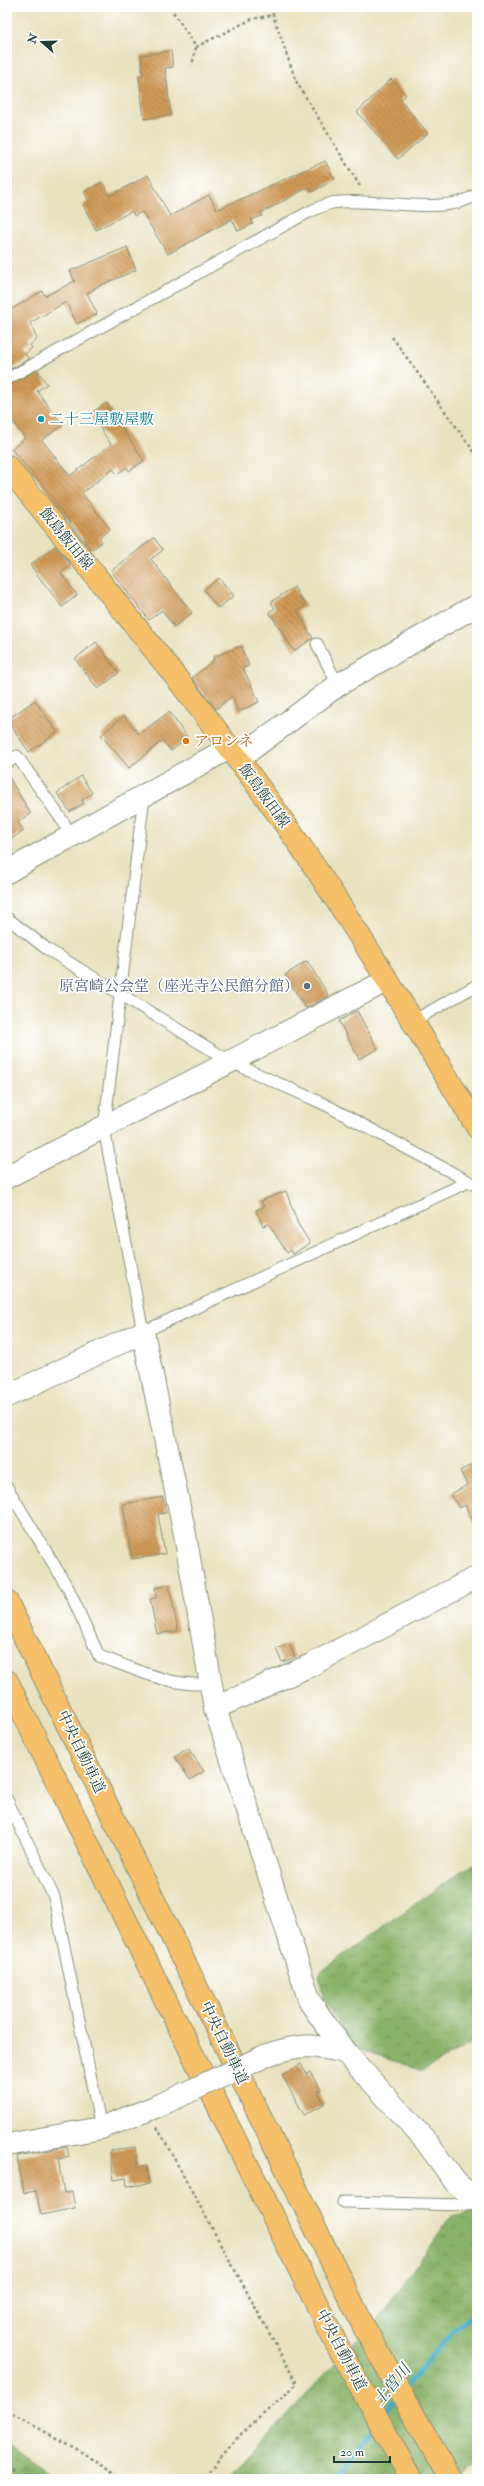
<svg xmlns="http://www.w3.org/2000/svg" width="484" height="2486" font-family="'IM FELL Double Pica','Noto Serif JP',serif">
<defs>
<pattern id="forest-crowns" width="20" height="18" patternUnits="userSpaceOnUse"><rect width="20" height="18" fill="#8ab36b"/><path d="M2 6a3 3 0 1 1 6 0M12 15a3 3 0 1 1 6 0" fill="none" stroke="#709359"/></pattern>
<pattern id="building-back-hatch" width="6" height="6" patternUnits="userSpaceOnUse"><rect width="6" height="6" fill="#d09955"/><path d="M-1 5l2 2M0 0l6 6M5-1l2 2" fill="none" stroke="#a87e47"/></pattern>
</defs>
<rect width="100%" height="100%" fill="#fff"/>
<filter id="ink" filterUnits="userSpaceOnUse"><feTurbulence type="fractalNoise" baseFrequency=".025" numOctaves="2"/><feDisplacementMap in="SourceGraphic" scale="8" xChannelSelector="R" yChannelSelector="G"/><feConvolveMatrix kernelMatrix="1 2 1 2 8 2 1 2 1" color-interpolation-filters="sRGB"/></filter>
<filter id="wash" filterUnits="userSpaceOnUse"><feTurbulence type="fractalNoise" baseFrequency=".012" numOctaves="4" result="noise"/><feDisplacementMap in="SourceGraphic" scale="16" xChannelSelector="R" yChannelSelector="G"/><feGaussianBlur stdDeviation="0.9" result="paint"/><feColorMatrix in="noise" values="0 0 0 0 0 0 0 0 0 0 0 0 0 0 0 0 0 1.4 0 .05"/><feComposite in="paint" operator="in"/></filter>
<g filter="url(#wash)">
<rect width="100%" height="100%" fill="#e9e2bf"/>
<g fill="url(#forest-crowns)" stroke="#547850">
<polygon points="477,1864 477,2040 422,2071 352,2046 323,1998 319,1973 461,1871"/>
<polygon points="477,2211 477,2465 467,2473 464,2479 226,2479 380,2316 451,2216"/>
<polygon points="7,2442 17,2453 57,2479 7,2479"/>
</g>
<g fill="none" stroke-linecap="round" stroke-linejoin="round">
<g stroke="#42abc2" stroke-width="5.5">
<polyline points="405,2388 450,2334 477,2311"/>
<polyline points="382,2416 398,2397"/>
<polyline points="332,2479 376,2425"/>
</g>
</g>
<g id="blocks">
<g fill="url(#building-back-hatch)">
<polygon points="171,51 173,67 165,68 171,115 144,119 139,76 143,76 141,55"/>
<polygon points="391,79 406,95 400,100 428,133 398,159 357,112"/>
<polygon points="325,161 335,179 312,192 309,187 261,213 262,216 251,220 253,224 238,231 232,219 168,254 142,212 134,216 132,211 96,230 83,205 89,201 84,192 102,182 110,196 148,175 170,216 209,195 217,210"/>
<polygon points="127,247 136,270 94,288 95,289 87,293 97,314 77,324 66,302 30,323 37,339 30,345 32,348 25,354 29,359 7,371 7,312 42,291 45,296 75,281 70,271"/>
<polygon points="37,370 47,384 37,391 63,425 42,440 70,476 111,444 90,414 106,403 144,461 129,471 127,467 117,474 113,469 82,493 110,529 99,538 102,542 91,550 38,480 11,449 25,438 7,413 7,386"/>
<polygon points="154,538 163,550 151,559 192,613 174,627 162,610 149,620 111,571"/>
<polygon points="55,546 71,565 61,573 77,595 62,607 30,565"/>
<polygon points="219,578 234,596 218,608 204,590"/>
<polygon points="294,587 306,606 297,611 313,638 294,651 269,612 275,608 271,602"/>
<polygon points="96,642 119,673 98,689 75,659"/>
<polygon points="241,646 249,666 243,668 259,702 238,712 232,696 216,709 192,678 214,660 213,657"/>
<polygon points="35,700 57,732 29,752 7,720"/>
<polygon points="169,712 188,738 171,751 163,740 129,768 101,735 124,716 139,734"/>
<polygon points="7,774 31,814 18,822 24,831 7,841"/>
<polygon points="81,776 92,793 82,800 84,803 70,812 57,793"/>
<polygon points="307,961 329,996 306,1008 285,975"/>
<polygon points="357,1011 378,1049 359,1059 339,1021"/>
<polygon points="286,1191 298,1224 310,1243 293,1254 291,1250 287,1253 269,1224 263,1226 256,1210 264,1207 261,1201"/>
<polygon points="477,1462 477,1529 465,1505 459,1508 451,1494 467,1485 460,1471"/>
<polygon points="163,1497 166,1513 158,1514 165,1554 132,1559 123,1504"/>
<polygon points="169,1585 178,1631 157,1634 150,1599 156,1598 155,1588"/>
<polygon points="289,1644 295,1657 282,1662 276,1649"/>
<polygon points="188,1748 204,1771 190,1780 175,1757"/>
<polygon points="301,2064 306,2074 310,2072 321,2090 318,2091 324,2104 304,2115 282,2075"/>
<polygon points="67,2147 69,2157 58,2159 64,2193 72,2191 75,2208 41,2215 36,2191 24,2193 17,2156"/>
<polygon points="135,2147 138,2167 147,2165 149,2184 127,2186 126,2178 114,2180 110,2150"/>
</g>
</g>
</g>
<g filter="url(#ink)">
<use href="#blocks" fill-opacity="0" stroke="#84907a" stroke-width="1"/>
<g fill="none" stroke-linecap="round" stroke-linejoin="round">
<g stroke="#84907a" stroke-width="13">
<g id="lane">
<path d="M 7,379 L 303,215 C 312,211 322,205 332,203 C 373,196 444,218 477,194"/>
<polyline points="317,644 338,685"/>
<polyline points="7,763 17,756 64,823 71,837"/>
<polyline points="144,796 104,1129 143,1332 468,1182"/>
<polyline points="7,918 47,949 231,1062 324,1104 477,1186"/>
<polyline points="413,1021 477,985"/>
<path d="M 7,1487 L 68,1588 L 99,1656 C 133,1668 174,1689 211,1683"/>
<polyline points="7,1800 54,1897 101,2128"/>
<polyline points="343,2202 464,2205 477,2203"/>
</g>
</g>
<g stroke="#84907a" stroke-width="24">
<g id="street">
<polyline points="239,761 250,750 338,685 477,605"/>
<polyline points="7,872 229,748"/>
<polyline points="7,1177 386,981"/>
<polyline points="7,1396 143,1332 185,1535 215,1708 310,2002 345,2052 425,2140 456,2183 477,2200"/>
<polyline points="215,1708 311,1665 477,1577"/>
<path d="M 267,2055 C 301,2043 311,2045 345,2052"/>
<polyline points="7,2145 101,2128 158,2106"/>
</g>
</g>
<g stroke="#84907a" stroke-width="24">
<path id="primary" d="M 7,466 C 110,594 215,721 308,857 C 367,945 422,1036 477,1127"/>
</g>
<g stroke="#84907a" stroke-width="24">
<g id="highway">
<polyline points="7,1602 364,2327 450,2479"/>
<polyline points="7,1681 336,2343 411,2479"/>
</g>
</g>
<g stroke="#84907a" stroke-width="2.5" stroke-dasharray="3 3" stroke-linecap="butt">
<polyline points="170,7 196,47 192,65"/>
<polyline points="273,7 273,15 296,81 361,188"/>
<polyline points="196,47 252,19 273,15"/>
<polyline points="392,337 477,456"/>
<polyline points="157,2127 297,2384 240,2435 202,2479"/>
<polyline points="7,2411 84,2453 121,2479"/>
<polyline points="7,2459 22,2479"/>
</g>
<use href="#lane" stroke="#fff" stroke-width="11"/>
<use href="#street" stroke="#fff" stroke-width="22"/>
<use href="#primary" stroke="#f6c06b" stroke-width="22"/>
<use href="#highway" stroke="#f6c06b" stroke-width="22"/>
<g stroke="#84907a" stroke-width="24" stroke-linecap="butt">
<polyline id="street-bridge" points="158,2106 267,2055"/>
</g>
<use href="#street-bridge" stroke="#fff" stroke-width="22"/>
</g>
</g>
<circle fill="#0f9aa8" stroke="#fff" stroke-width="1.5" cx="41" cy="419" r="4"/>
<circle fill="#e8710a" stroke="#fff" stroke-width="1.5" cx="186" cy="741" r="4"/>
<circle fill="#5c6f8a" stroke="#fff" stroke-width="1.5" cx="307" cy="986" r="4"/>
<g text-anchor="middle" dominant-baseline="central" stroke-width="3.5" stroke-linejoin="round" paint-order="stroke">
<g font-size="15" fill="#0d838f" stroke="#fff" text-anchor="start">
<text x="49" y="419">二十三屋敷屋敷</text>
</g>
<g font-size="15" fill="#1f3d34" stroke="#fff">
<text transform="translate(66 539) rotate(51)">飯島飯田線</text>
<text transform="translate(264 796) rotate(54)">飯島飯田線</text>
<text transform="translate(81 1752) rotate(64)">中央自動車道</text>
<text transform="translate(224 2043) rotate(64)">中央自動車道</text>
<text transform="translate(341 2350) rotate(62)">中央自動車道</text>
</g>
<g font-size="15" fill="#c56008" stroke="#fff" text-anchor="start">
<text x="194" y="741">アロンネ</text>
</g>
<g font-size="15" fill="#4e5e75" stroke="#fff" text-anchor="end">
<text x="299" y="986">原宮崎公会堂（座光寺公民館分館）</text>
</g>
<g font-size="16" font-style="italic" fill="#2b6466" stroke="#fff">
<text transform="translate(392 2385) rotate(-51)">土曽川</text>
</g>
</g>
<rect width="484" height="2486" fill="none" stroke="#fff" stroke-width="24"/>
<g transform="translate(42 42) rotate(290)" stroke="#ffffff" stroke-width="3" paint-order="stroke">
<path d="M0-3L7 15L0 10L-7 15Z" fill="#1f3d34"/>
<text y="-6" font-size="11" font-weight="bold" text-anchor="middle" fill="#1f3d34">N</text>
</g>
<path d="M334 2456v6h56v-6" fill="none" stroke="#1f3d34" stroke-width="2"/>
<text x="340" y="2456" font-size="12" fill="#1f3d34" stroke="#ffffff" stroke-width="3" paint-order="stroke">20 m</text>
</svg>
